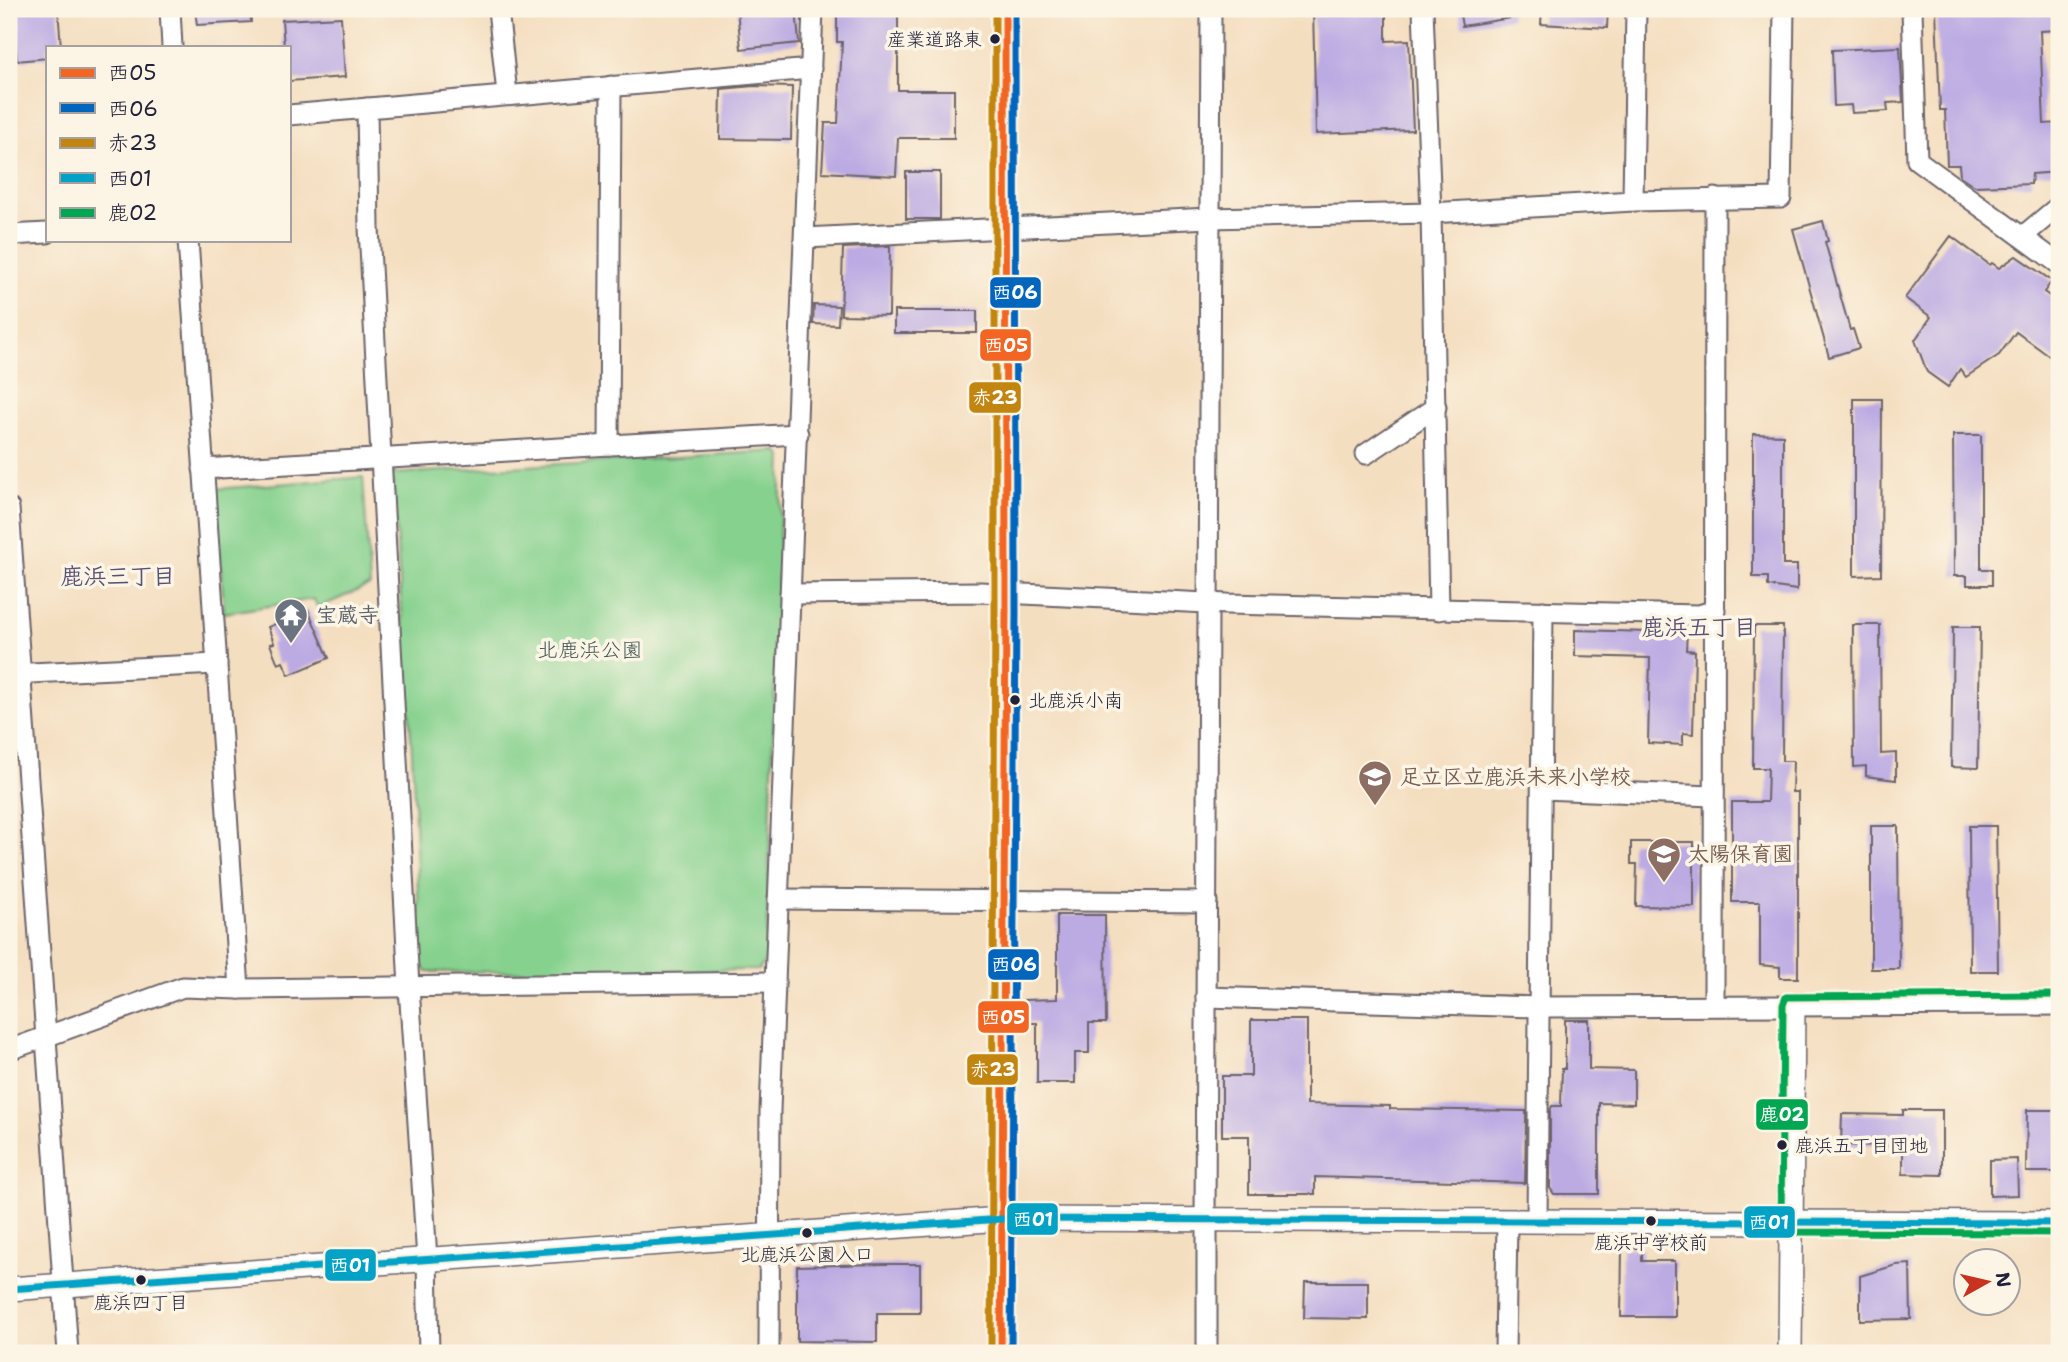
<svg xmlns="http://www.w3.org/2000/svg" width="2068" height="1362" font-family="'Shantell Sans','Klee One',sans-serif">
<rect width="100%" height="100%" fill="#fcf5e5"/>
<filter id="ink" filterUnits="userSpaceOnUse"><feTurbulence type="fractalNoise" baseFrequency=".0143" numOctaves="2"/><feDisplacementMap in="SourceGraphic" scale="14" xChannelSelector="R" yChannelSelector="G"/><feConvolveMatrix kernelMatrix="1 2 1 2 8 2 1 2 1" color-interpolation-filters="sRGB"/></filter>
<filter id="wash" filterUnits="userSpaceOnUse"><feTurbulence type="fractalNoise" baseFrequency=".00686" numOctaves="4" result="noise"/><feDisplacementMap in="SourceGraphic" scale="28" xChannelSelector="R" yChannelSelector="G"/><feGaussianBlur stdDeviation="1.57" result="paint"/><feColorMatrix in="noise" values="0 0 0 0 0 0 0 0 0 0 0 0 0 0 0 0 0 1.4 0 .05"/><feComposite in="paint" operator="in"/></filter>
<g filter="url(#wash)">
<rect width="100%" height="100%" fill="#f4dec0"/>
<g fill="#86d18e" stroke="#547a64" stroke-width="2">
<polygon points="778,451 782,456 766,961 758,970 427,972 421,965 412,752 392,474"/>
<polygon points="363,477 370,585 318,608 314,599 224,613 216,489"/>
</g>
<g id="blocks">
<g fill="#bcaae3">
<polygon points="12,9 58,9 61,47 47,47 47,58 17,61"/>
<polygon points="195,9 250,9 251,22 197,25"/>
<polygon points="737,9 796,9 799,43 741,49"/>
<polygon points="837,9 898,9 898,90 954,90 954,138 898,138 896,176 822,172 825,123 838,123 842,42 837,42"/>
<polygon points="1313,9 1386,9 1386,41 1409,40 1413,130 1316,134"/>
<polygon points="1459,9 1510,9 1511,18 1462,26"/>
<polygon points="1542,9 1608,9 1607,28 1541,24"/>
<polygon points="1936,9 2059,10 2059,30 2040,31 2044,124 2059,123 2059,172 2032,174 2031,184 1975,186 1960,176 1959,165 1947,165 1945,110 1940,110"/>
<polygon points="341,17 345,77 289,81 289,47 284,47 282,20"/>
<polygon points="1900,47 1903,102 1887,103 1888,111 1852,113 1851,105 1834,106 1832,50"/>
<polygon points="754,86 792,87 791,140 720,139 721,89"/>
<rect x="906" y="172" width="34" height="47"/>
<polygon points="1823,221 1828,241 1825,242 1850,330 1853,329 1859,348 1829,357 1793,229"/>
<polygon points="1951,236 1990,265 1992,263 1999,268 2016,256 2052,281 2044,292 2059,303 2059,363 2016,332 1999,355 1966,377 1960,369 1948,387 1927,372 1915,340 1931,317 1905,298"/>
<polygon points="890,246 889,316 841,315 843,248"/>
<polygon points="814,305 839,306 838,325 813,324"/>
<rect x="894" y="311" width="83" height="22"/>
<polygon points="1854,399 1882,399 1881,575 1854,576"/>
<polygon points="1753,434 1783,435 1783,565 1797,565 1797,590 1768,586 1768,577 1753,577"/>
<polygon points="1953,435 1981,435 1981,569 1992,569 1992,585 1967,585 1967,576 1954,576"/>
<polygon points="308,610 329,658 289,675 283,662 278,664 270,644 274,643 268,627"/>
<polygon points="1853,625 1880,625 1881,754 1896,753 1896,780 1866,776 1866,766 1854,767"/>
<polygon points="1754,626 1783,626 1782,761 1793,761 1792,792 1798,792 1798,978 1780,978 1780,967 1760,965 1760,902 1732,902 1732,802 1767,802 1768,768 1753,768"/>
<polygon points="1953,627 1980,627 1978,768 1951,767"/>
<polygon points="1575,630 1687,633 1686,650 1695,651 1693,734 1683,733 1683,745 1648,743 1650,658 1575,656"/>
<polygon points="1871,826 1898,826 1899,969 1871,969"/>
<polygon points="1969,826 1996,826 1998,971 1970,971"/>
<polygon points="1631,842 1694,842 1694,907 1636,906 1637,864 1631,864"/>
<polygon points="1057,915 1105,915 1106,1023 1089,1023 1089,1053 1075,1053 1075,1083 1037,1083 1037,1023 1024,1023 1024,1000 1057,999"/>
<polygon points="1251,1020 1307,1020 1307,1104 1390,1106 1390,1109 1526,1111 1525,1183 1315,1177 1315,1194 1249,1194 1249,1136 1222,1136 1222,1076 1251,1076"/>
<polygon points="1565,1020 1589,1020 1589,1069 1634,1070 1634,1104 1599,1103 1599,1194 1554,1194 1550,1188 1550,1111 1552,1106 1561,1106 1562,1069 1565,1069"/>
<polygon points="1903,1110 1942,1110 1942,1175 1903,1174 1903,1146 1841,1145 1842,1114 1903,1115"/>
<polygon points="2027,1110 2059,1110 2059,1172 2026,1172"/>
<polygon points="2017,1159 2018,1195 1990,1196 1990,1160"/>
<polygon points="1622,1248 1642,1248 1642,1261 1675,1261 1675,1317 1621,1317"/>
<polygon points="885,1264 920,1264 920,1313 877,1313 877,1342 797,1341 797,1266"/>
<polygon points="1910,1264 1911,1319 1860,1320 1860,1276 1896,1265"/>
<polygon points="1305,1282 1368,1282 1368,1319 1304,1318"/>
</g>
</g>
</g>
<g filter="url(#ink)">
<use href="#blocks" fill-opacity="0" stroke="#6c646a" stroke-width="2"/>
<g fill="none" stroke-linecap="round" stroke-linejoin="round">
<g stroke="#6c646a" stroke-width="23">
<g id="minor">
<polyline points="170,9 172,47"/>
<polyline points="498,9 507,94"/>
<polyline points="1423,9 1431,213 1439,610"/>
<polyline points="1912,9 1917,160 2059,264"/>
<polyline points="367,108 369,228 409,987 427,1259 429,1353"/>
<polyline points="289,115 811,69"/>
<polyline points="1633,201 1636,9"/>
<polyline points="9,235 47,233"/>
<polyline points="2023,236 2059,206"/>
<polyline points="805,238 1209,218 1431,213 1633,201 1781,198 1784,9"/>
<polyline points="188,240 239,989"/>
<polyline points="609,445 611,86"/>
<polyline points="1366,454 1436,407"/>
<polyline points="203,469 798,434"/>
<polyline points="9,508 68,1353"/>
<polyline points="790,594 980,592 1227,604 1699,615 1715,610"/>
<polyline points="10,674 217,664"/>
<polyline points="1542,789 1712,796"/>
<polyline points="778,899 1207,902"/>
<polyline points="1206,997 1538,1007 2059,1005"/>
<polyline points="1714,1005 1715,198"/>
<polyline points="9,1050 183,987 239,989 775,982"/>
<polyline points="1205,1219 1211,9"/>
<polyline points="1537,1221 1543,611"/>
<polyline points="769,1353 770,1111 813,9"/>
<polyline points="1207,1353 1207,1219"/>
<polyline points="1505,1353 1507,1221"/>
</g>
</g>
<g stroke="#6c646a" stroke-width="26">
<g id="tertiary">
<polyline points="9,1289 1002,1219 2059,1223"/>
<polyline points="1001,1353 1006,610 1005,9"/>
<polyline points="1790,1353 1793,1005"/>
</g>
</g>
<use href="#minor" stroke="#fff" stroke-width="19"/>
<use href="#tertiary" stroke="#fff" stroke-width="23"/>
<g stroke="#fcf5e5" stroke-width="12">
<polyline id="bus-1" points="1001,1353 1006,610 1005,9"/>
</g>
<g stroke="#fcf5e5" stroke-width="12">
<polyline id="bus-2" points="1011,1353 1016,610 1015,9"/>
</g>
<g stroke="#fcf5e5" stroke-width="12">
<polyline id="bus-3" points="991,1353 995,610 995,9"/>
</g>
<g stroke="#fcf5e5" stroke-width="12">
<polyline id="bus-4" points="9,1289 1002,1219 2059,1223"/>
</g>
<g stroke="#fcf5e5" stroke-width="12">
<polyline id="bus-5" points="2059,1233 1791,1232 1784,1229 1781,1222 1783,1005 1786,997 2059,995"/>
</g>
<use href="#bus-1" stroke="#f26522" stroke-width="7"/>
<use href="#bus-2" stroke="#0065bd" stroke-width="7"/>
<use href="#bus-3" stroke="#c2850f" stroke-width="7"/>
<use href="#bus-4" stroke="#02a2c7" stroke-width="7"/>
<use href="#bus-5" stroke="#00a651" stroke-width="7"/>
</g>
</g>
<defs>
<g id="temple-pin" transform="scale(1.75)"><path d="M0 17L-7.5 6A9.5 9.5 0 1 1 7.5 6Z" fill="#6b7280" stroke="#fcf5e5"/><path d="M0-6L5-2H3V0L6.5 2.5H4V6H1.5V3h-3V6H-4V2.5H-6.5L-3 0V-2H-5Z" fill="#fff"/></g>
<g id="school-pin" transform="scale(1.75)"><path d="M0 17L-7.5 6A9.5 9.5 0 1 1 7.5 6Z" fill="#8d6e63" stroke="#fcf5e5"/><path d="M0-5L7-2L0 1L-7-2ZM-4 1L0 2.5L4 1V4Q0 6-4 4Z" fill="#fff"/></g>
</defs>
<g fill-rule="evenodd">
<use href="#temple-pin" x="291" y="615"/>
<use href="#school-pin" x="1375" y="777"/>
<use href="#school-pin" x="1664" y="854"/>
</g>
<g fill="#22223b" stroke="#fcf5e5" stroke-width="2.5">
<circle cx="995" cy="39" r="6"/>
<circle cx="1015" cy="700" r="6"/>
<circle cx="1782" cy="1145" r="6"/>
<circle cx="1651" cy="1221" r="6"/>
<circle cx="807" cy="1233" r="6"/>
<circle cx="141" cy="1280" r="6"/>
</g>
<g text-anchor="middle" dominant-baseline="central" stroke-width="7" stroke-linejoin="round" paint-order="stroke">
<g font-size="19" fill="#22223b" stroke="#fcf5e5">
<text x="982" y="39" text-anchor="end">産業道路東</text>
<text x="1028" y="700" text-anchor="start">北鹿浜小南</text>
<text x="1795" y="1145" text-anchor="start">鹿浜五丁目団地</text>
<text x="1651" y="1242">鹿浜中学校前</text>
<text x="807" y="1254">北鹿浜公園入口</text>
<text x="141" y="1302">鹿浜四丁目</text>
</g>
<g font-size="21" font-weight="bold" fill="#5b616d" stroke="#fcf5e5" text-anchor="start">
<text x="316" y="615">宝蔵寺</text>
</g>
<g font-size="21" fill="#405754" stroke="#fcf5e5">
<text x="590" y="650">北鹿浜公園</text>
</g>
<g font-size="21" font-weight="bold" fill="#785e54" stroke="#fcf5e5" text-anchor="start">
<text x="1400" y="777">足立区立鹿浜未来小学校</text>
<text x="1688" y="854">太陽保育園</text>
</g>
<g font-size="23" font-weight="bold" fill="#585276" stroke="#fcf5e5">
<text x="118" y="576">鹿浜三丁目</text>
<text x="1699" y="627">鹿浜五丁目</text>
</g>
</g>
<g stroke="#fcf5e5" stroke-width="2.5">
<rect x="989" y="276" width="53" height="33" rx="7" fill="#0065bd"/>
<rect x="979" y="328" width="53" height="34" rx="7" fill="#f26522"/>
<rect x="968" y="381" width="54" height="33" rx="7" fill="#c2850f"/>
<rect x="987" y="948" width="53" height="33" rx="7" fill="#0065bd"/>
<rect x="977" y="1000" width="53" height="34" rx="7" fill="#f26522"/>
<rect x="966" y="1053" width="53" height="33" rx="7" fill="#c2850f"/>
<rect x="1755" y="1098" width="54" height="33" rx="7" fill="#00a651"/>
<rect x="1006" y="1202" width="53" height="34" rx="7" fill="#02a2c7"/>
<rect x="1743" y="1205" width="53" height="34" rx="7" fill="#02a2c7"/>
<rect x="324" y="1248" width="53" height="34" rx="7" fill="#02a2c7"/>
</g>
<g font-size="19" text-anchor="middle" font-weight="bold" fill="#fff">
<text x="1015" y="299">西06</text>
<text x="1006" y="352">西05</text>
<text x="995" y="404">赤23</text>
<text x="1014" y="971">西06</text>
<text x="1003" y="1024">西05</text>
<text x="993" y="1076">赤23</text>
<text x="1782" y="1121">鹿02</text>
<text x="1033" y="1226">西01</text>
<text x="1769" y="1229">西01</text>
<text x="350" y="1272">西01</text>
</g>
<rect width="2068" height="1362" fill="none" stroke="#fcf5e5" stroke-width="35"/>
<rect x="46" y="46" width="245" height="196" fill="#fcf5e5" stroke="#a5a1a1" stroke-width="2"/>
<rect x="60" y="68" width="35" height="10" fill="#f26522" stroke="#a5a1a1" stroke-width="2"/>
<text x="108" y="80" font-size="21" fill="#22223b">西05</text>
<rect x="60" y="103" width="35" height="10" fill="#0065bd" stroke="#a5a1a1" stroke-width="2"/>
<text x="108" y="116" font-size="21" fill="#22223b">西06</text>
<rect x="60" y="138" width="35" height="10" fill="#c2850f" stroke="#a5a1a1" stroke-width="2"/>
<text x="108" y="150" font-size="21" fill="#22223b">赤23</text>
<rect x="60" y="173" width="35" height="10" fill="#02a2c7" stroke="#a5a1a1" stroke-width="2"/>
<text x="108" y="186" font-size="21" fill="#22223b">西01</text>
<rect x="60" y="208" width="35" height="10" fill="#00a651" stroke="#a5a1a1" stroke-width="2"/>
<text x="108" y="220" font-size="21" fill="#22223b">鹿02</text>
<g transform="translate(1987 1282) rotate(82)"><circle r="33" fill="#fcf5e5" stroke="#a5a1a1" stroke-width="2"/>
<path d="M0-5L12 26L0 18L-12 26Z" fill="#c8321e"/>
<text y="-10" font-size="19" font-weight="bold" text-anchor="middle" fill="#22223b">N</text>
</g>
</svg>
